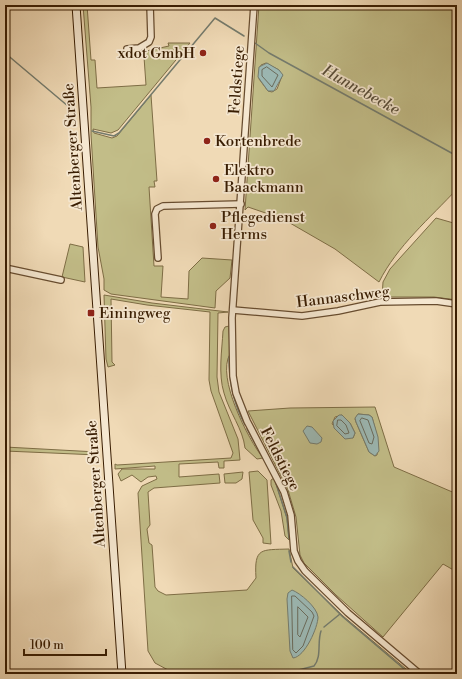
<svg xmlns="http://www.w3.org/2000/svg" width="462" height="679" font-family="'Libre Bodoni',serif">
<rect width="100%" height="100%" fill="#f0dab6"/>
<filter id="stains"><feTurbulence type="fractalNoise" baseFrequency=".005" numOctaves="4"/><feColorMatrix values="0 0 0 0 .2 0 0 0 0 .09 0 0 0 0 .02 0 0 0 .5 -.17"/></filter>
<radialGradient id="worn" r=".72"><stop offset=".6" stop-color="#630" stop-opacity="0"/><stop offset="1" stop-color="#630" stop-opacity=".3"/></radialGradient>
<g fill="#c2bd88" stroke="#7e6d45" fill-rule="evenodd">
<polygon points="83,5 87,5 91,60 95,60 97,88 146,85 144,57 129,58 128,55 169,46 168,43 190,43 118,130 111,133 93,129 94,133 112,138 117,136 151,95 157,181 154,181 155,187 149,187 154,266 163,266 161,297 188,299 189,271 202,258 232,260 230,278 216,291 215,308 111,294 104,290 104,279 98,247 91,135 91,107"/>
<path d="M 259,5 L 457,5 L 457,189 C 430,218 397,246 379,282 L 335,249 L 283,219 L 248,207 L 245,210 ZM 266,63 L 279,70 L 282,76 L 277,89 L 272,92 L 268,91 L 259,79 L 261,65 Z"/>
<polygon points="436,218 457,224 457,300 434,297 382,297 383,282 390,269"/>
<polygon points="70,244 83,247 85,282 62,277"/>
<path d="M 104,295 L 152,303 L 228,312 L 218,313 L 217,377 L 219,392 L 238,439 L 240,460 L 224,461 L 224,468 L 219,468 L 218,462 L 179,464 L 179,477 L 219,474 L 220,483 L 154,488 L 148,492 L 150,525 L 147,529 L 149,543 L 152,545 L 155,587 L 158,591 L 166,595 L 247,590 L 256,578 C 254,547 261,550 289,549 L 293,568 L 343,616 L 412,674 L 155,674 L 170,671 L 155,663 L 148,651 L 138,493 L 142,486 L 157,479 L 156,476 L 148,477 L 141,482 L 132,475 L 121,481 L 118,474 L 122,469 L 155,469 L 155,466 L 115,469 L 115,464 L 117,465 L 231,458 L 233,453 L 211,391 L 209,380 L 210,312 L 147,305 L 111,299 L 112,362 L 115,365 L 108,367 L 106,359 Z"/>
<path d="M 229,326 L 230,354 C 216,377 248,439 263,458 L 257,459 L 245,448 C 243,429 229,412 224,393 C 218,374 222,350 223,331 L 225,327 Z"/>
<path d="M 375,407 L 394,467 L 457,494 L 457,572 L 443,564 L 383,637 L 336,595 L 304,563 L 300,555 L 296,517 L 288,490 L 248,411 L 290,408 ZM 358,414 L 369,415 L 372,417 C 375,429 380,442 377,455 L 375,456 L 369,452 L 356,422 L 355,419 ZM 342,415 L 350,423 L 355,433 L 353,438 L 332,424 L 335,417 Z"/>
<polygon points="5,447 97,452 98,455 5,451"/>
<polygon points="258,471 267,480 271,544 263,543 263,538 253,520 249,472"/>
<polygon points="243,472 242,479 236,483 225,483 224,474"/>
<polygon points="274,478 287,518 289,540 285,536 281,511 271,485 271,480"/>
</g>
<g fill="#9cb9b5" stroke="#747b6d">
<polygon points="267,63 279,70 283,75 274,91 268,91 258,77 259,67"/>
<polygon points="358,414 369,415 372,417 378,437 379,451 375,456 369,452 356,422 355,418"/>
<polygon points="339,415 342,415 350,423 355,433 353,438 345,439 334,428 333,421"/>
<polygon points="307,426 312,427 322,438 321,442 317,444 310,443 303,431"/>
<path d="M 292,590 C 300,593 317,607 318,617 C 318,627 305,657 293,658 L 290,651 L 287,599 L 288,593 Z"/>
</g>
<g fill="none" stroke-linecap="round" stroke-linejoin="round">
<g stroke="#6a6b5c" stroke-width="1">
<polygon points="267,67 278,75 272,87 262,76 262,70"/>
<polygon points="362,418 368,420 374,437 372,444 369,443 360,421"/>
<polygon points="338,420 341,420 346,425 349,433 345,434 337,426"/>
<polygon points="292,596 295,596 312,612 314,616 303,646 296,653 293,650"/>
<polygon points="298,607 308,617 300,637 298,635"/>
</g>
<g stroke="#747b6d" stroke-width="1.5">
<polyline points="255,43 269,53 457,156"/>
<polyline points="5,53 75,112"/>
<polyline points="92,131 114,136 119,133 215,18 244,36"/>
<path d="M 229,357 C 229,382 233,402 245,425"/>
<polyline points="247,429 272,474"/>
<polyline points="275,480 287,518 289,538"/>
<polyline points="289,551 291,562"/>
<polyline points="293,567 343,617 410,674"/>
<polyline points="324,627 340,614"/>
<path d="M 283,674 L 314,666 C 322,657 317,642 321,631"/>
</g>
<g stroke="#674c2f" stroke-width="8">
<g id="minor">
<polyline points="254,5 232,318 233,376 236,393 247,421 284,492 291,515 294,551 298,561 305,571 348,613 420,674"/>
<polyline points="127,49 139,48 149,42 151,37 150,5"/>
<polyline points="158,258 155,214 157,209 163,206 241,204"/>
<polyline points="5,268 61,280"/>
<polyline points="233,310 302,316 338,311 380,302 436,301 457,304"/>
</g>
</g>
<g stroke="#391d02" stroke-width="9">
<polyline id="secondary" points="76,5 122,674"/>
</g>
<use href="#minor" stroke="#f5e7d0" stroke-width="5.5"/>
<use href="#secondary" stroke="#f5e7d0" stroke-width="7"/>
</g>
<g fill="#8f2418" stroke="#f5e7d0" stroke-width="1.5">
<circle cx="203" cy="53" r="4"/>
<circle cx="207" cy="141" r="4"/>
<circle cx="216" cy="179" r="4"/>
<circle cx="213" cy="226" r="4"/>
<rect x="87" y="309" width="8" height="8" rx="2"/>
</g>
<g text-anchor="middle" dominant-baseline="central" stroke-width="3.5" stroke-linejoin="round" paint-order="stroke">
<g font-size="15" fill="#391d02" stroke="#f5e7d0" text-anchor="start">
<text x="195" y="53" text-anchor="end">xdot GmbH</text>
<text x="215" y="141">Kortenbrede</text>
<text x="224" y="170">Elektro<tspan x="224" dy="17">Baackmann</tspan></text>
<text x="221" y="217">Pflegedienst<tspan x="221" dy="17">Herms</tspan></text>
<text x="99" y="313">Einingweg</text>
</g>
<g font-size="15" fill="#391d02" stroke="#f5e7d0">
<text transform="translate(237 80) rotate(-86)">Feldstiege</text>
<text transform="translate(73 147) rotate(-94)">Altenberger Straße</text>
<text transform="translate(343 297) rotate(-7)">Hannaschweg</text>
<text transform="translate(280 459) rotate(63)">Feldstiege</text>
<text transform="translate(96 484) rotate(-94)">Altenberger Straße</text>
</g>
<g font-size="16" font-style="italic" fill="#574c38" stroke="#f5e7d0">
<text transform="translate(361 90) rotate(29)">Hunnebecke</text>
</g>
</g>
<rect width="462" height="679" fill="none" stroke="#f0dab6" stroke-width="20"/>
<rect x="6" y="6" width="450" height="667" fill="none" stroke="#391d02" stroke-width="2"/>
<rect x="10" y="10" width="442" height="659" fill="none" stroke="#391d02"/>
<path d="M24 649v6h82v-6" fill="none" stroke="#391d02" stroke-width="2"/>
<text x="30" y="649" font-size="12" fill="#391d02" stroke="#f5e7d0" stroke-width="3" paint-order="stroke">100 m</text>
<rect width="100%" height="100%" filter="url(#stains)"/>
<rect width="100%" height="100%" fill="url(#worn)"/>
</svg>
